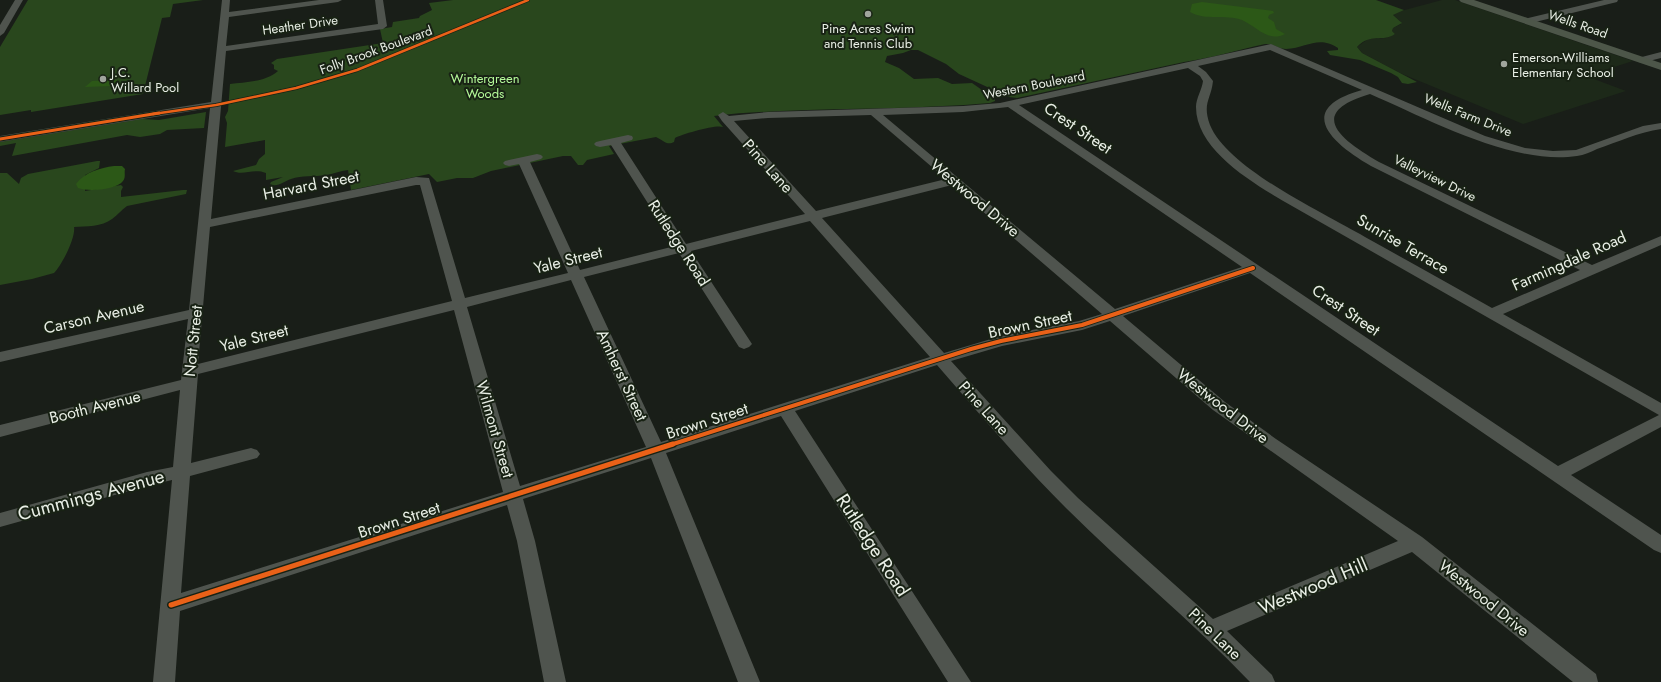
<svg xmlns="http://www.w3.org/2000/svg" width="1661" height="682" font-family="Jost,sans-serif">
<rect width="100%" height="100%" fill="#191e18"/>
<polygon fill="#1d2919" points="1442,0 1455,0 1633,61 1586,76 1626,91 1523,124 1400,73 1362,53 1357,47 1368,39 1386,38 1395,34 1392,31 1393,28 1401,24 1400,21 1393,15 1401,11"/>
<g fill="#29471d">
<polygon points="28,0 203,0 173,4 170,17 162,18 143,94 31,112 31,110 0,115 0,47"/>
<path d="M 453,0 L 1376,0 L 1404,10 L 1393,15 L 1402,23 L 1393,28 L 1392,31 L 1395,34 C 1382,43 1371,32 1357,47 L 1362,53 L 1417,82 L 1408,84 L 1402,83 L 1398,77 L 1391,73 L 1360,60 L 1330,55 L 1327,51 L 1338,50 L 1338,48 C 1318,35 1307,48 1286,49 C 1278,49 1273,43 1265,44 C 1238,50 1211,58 1184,62 L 1017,98 L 1009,97 L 959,74 L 946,64 L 918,50 L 911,50 L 903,53 L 887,56 L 885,62 L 899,68 L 914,79 L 938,78 L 952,84 L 972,83 L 995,99 L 995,101 L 990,103 C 921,109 850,108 781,111 C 758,112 736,113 714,116 L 723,127 C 717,124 682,134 675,138 L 674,142 C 667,146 663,140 656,137 L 609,146 L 614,154 L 587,160 L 583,165 L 578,165 L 571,156 L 563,156 L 491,171 L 473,178 L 457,178 L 437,182 L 429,174 L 351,190 L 348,170 C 340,171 333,174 326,175 C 314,177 302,175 291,179 C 284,181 277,188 270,184 L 271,182 L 283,177 L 266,180 L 266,173 C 253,168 243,176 233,171 L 256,165 L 259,159 L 265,154 L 265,140 L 225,147 L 227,123 L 225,117 L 228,111 L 230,84 C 245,82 266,82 278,71 L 274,69 L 274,65 L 271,63 L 277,59 L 383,43 L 380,29 L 392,27 L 393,22 L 419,18 L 420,16 L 432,10 L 429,3 Z"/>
<polygon points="206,112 204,128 167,130 160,134 140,137 127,135 12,156 16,143 0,146 0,142 142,119 159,120"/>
<path d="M 97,161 L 100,161 L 99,168 L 85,175 L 85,191 L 121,185 L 123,187 L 121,191 L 121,197 L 183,190 L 187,190 L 186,194 L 127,206 C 121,210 118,215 112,219 C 102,227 86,226 74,227 C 76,237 62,265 54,273 L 32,279 L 0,285 L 0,173 L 7,173 L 19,184 L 21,178 L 28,174 Z"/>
</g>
<g fill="#2c5817">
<path d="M 1202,2 L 1273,11 L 1274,13 L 1269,15 L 1268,18 L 1274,22 L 1276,29 L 1285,34 C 1268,43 1256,26 1242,20 C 1225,14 1206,21 1190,12 L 1192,4 Z"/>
<polygon points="118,80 112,86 85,87 92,81"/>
<path d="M 114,166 L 122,166 L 125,169 C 124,173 126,177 123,181 C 116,190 88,192 78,188 L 76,184 C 85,172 100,168 114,166 Z"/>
</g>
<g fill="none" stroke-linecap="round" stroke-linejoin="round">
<g fill="#4f544e" fill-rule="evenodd">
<polygon points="15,0 23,0 4,33 0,36 0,25"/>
<path d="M 222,0 L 230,0 L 229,12 L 319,0 L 342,0 L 338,2 L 229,17 L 226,46 L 378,24 L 375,0 L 383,0 L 387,26 L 383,29 L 226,51 L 211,219 L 416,177 L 429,178 L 465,298 L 568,273 L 519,164 L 509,166 L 505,165 L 503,163 L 505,161 L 509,160 L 537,154 L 541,155 L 543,157 L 541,159 L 530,162 L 580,270 L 675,246 L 611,145 L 600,147 L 596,146 L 594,144 L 596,142 L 600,141 L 628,135 L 632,136 L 633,138 L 632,140 L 621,143 L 686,244 L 805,214 L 722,121 L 718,115 L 723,112 L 729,116 L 768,112 L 963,106 L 1000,103 L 1271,44 L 1485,136 L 1525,148 L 1553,151 L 1576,150 L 1643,126 L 1661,123 L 1661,129 C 1639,132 1618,142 1597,149 C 1591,152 1584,155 1577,156 C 1514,166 1428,119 1370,94 C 1305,113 1341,140 1379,162 L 1592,265 L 1661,236 L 1661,245 L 1503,314 L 1661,403 L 1661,427 L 1571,475 L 1661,535 L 1661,553 L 1654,550 L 1250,273 L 1123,316 L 1225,402 L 1276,439 L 1422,537 L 1596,674 L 1598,682 L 1573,682 L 1412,552 L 1227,631 L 1272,675 L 1275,682 L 1250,682 C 1191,620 1125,567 1065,507 C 1020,462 979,413 937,365 L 795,411 L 971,682 L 948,682 L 781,416 L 666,453 L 760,682 L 738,682 L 651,458 L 523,499 L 535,541 L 566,682 L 544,682 L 517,541 L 507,505 L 180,611 L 175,682 L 153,682 L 172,480 L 147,486 L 0,527 L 0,513 L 147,472 L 173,467 L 180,390 L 0,437 L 0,425 L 181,380 L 188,319 L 0,362 L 0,352 L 189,310 L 210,108 L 0,142 L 0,136 L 211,102 ZM 1270,50 L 1362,90 C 1294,109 1331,143 1371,166 L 1580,270 L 1492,308 C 1450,284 1408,261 1365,237 C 1324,213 1228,169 1210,125 C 1202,103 1211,100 1213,81 L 1206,72 L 1198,66 ZM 1188,68 L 1200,76 L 1203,81 C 1202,90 1196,98 1196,107 C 1196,150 1253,183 1285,202 L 1659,415 L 1558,466 L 1019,105 ZM 1008,107 L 1242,267 L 1115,309 L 883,115 L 963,112 ZM 871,115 L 946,179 L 816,211 L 734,121 L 768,118 ZM 416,185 L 420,185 L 452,301 L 198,364 L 210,227 ZM 952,185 L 1102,314 L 1079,321 L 1001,336 L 944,353 L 822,218 ZM 810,221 L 930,357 L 661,442 L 584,277 L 679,253 L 739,347 L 744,349 L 749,347 L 752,344 L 691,251 ZM 571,280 L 646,447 L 520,486 L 467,307 ZM 454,310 L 503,492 L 181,593 L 190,476 L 257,458 L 260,454 L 257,450 L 251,448 L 191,463 L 198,374 ZM 1110,321 L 1213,410 L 1398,541 L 1213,619 L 1078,498 L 1051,471 L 951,361 L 1002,346 L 1082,330 Z"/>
<polygon points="1604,0 1618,0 1617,2 1527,24 1523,21 1524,19"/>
<polygon points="1661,52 1661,58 1641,63 1636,60 1638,58"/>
</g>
<polygon fill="#4d5649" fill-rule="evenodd" points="1459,0 1474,0 1661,63 1661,70 1461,2"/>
<g stroke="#182214" stroke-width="4">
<polyline id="cycleway-far3" points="153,114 216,105 296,88 357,70 528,0"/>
</g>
<g stroke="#182214" stroke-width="5">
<polyline id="cycleway-far2" points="0,139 159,113"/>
</g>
<g stroke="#182214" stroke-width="6">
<polyline id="cycleway-far1" points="670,445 971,349 1001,341 1082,325 1253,268"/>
</g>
<g stroke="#182214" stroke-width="8">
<polyline id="cycleway" points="171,605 673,444"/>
</g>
<use href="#cycleway-far3" stroke="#ea6118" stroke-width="2.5"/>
<use href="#cycleway-far2" stroke="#ea6118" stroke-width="3"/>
<use href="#cycleway-far1" stroke="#ea6118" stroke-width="4"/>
<use href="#cycleway" stroke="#ea6118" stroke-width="5"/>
</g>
<g fill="#a0a59d" stroke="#182214" stroke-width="1.5">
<circle cx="868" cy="14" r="4"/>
<circle cx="1504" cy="64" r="4"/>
<circle cx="103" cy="79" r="4"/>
</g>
<g text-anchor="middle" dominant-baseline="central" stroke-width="4" stroke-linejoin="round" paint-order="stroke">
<g font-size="13" fill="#e8eee5" stroke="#182214">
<text transform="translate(1578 24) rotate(19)">Wells Road</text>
<text transform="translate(300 25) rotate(-8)">Heather Drive</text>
<text transform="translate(376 50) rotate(-20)">Folly Brook Boulevard</text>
<text transform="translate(1034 85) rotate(-11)">Western Boulevard</text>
<text transform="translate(1468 115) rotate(22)">Wells Farm Drive</text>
<text transform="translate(1435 178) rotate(26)">Valleyview Drive</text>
</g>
<g font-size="13" fill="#e8eee5" stroke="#182214" text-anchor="start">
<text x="868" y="28" text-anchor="middle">Pine Acres Swim<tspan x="868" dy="15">and Tennis Club</tspan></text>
<text x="1512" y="57">Emerson-Williams<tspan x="1512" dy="15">Elementary School</tspan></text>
<text x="111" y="72">J.C.<tspan x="111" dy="15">Willard Pool</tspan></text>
</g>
<g font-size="13" fill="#b4f999" stroke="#182214">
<text x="485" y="78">Wintergreen<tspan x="485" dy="15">Woods</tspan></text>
</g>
<g font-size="16" fill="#e8eee5" stroke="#182214">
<text transform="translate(1078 128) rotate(34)">Crest Street</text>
<text transform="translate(768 166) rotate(48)">Pine Lane</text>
<text transform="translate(311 185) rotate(-11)">Harvard Street</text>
<text transform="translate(975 198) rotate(40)">Westwood Drive</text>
<text transform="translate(679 243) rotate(57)">Rutledge Road</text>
<text transform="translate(1403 244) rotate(30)">Sunrise Terrace</text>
<text transform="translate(568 260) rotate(-14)">Yale Street</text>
<text transform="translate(1569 261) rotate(-24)">Farmingdale Road</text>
<text transform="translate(1346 310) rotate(34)">Crest Street</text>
<text transform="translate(94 317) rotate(-13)">Carson Avenue</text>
<text transform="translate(1030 324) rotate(-12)">Brown Street</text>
<text transform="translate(254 338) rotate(-14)">Yale Street</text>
<text transform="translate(193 341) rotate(-84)">Nott Street</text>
<text transform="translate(622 375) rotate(65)">Amherst Street</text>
<text transform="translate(1223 406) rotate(38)">Westwood Drive</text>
<text transform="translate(95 407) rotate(-14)">Booth Avenue</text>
<text transform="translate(984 408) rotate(48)">Pine Lane</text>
<text transform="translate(707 421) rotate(-18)">Brown Street</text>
<text transform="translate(495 429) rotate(74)">Wilmont Street</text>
<text transform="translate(399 520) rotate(-18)">Brown Street</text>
<text transform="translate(1484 598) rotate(39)">Westwood Drive</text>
<text transform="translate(1215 634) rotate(44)">Pine Lane</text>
</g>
<g font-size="19" fill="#e8eee5" stroke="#182214">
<text transform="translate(91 495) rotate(-15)">Cummings Avenue</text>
<text transform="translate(873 545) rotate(57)">Rutledge Road</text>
<text transform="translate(1313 586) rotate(-23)">Westwood Hill</text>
</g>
</g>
</svg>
